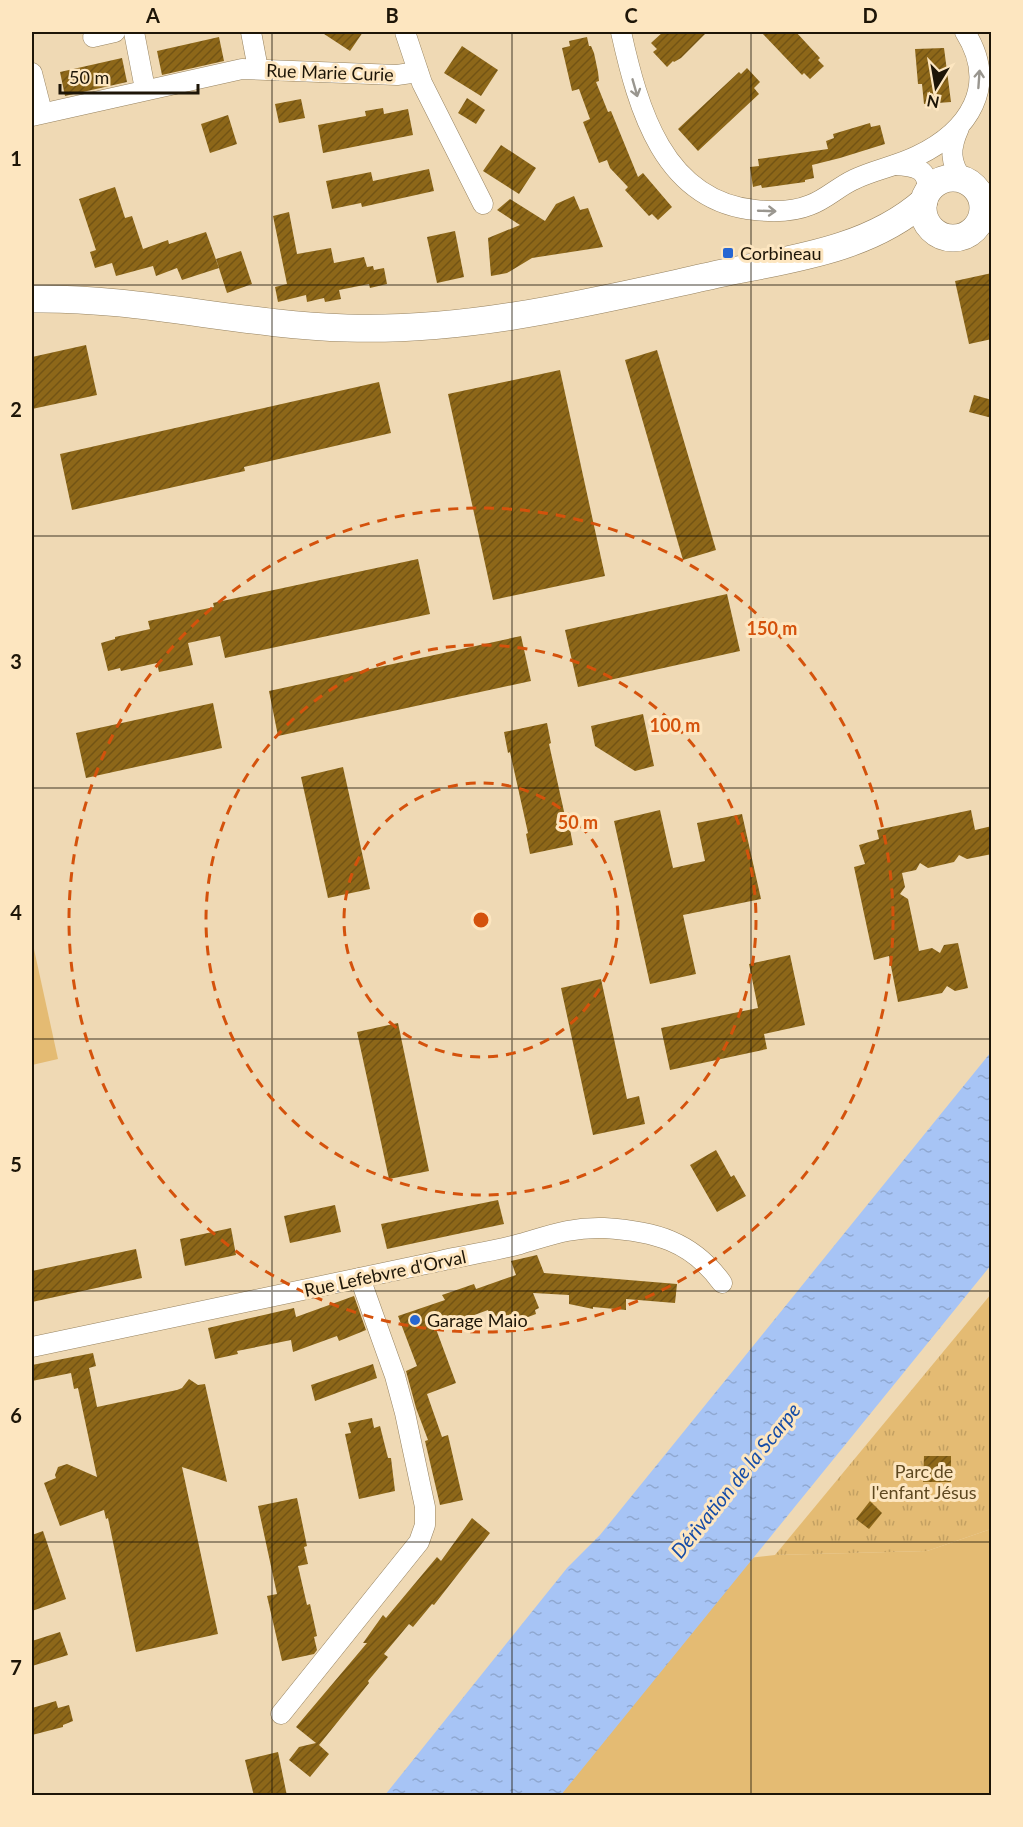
<svg xmlns="http://www.w3.org/2000/svg" width="1023" height="1827" font-family="Lato,sans-serif">
<defs>
<pattern id="park-tufts" width="24" height="20" patternUnits="userSpaceOnUse" patternTransform="scale(1.5)"><rect width="24" height="20" fill="#e4bb73"/><path d="M3 7l-1-3M5 7V3M7 7l1-3M15 17l-1-3M17 17v-4M19 17l1-3" fill="none" stroke="#c3a062"/></pattern>
<pattern id="water-ripples" width="26" height="14" patternUnits="userSpaceOnUse" patternTransform="scale(1.5)"><rect width="26" height="14" fill="#a7c4f5"/><path d="M2 4q2-2 4 0t4 0M15 11q2-2 4 0t4 0" fill="none" stroke="#8fa8d1"/></pattern>
<pattern id="building-hatch" width="6" height="6" patternUnits="userSpaceOnUse" patternTransform="scale(1.5)"><rect width="6" height="6" fill="#8d6719"/><path d="M-1 1l2-2M0 6l6-6M5 7l2-2" fill="none" stroke="#735414"/></pattern>
</defs>
<rect width="100%" height="100%" fill="#efd9b4"/>
<g fill="#e4bb73">
<polygon points="32,940 58,1059 32,1065"/>
<polygon points="991,1529 991,1795 425,1796 607,1574 775,1555 927,1551"/>
</g>
<polygon fill="url(#park-tufts)" points="991,1294 991,1529 927,1551 775,1555"/>
<polygon fill="url(#water-ripples)" points="991,1052 991,1265 561,1795 385,1795 567,1568 600,1535"/>
<g fill="url(#building-hatch)">
<polygon points="321,32 363,32 350,51"/>
<polygon points="663,32 707,32 681,58 674,62 673,61 667,67 653,52 657,49 651,43"/>
<polygon points="761,32 796,32 820,58 818,60 824,66 810,79 804,73 802,75"/>
<polygon points="219,37 224,61 162,75 157,51"/>
<polygon points="587,37 589,46 591,46 594,53 598,72 599,81 596,82 608,112 611,111 638,177 643,173 672,207 658,220 652,214 649,216 625,190 628,187 610,168 607,160 599,163 583,122 590,119 579,89 572,91 562,48 570,46 569,41"/>
<polygon points="462,46 498,70 481,96 444,73"/>
<polygon points="944,48 951,102 924,104 922,84 918,84 915,49"/>
<polygon points="122,58 127,82 65,96 60,72"/>
<polygon points="747,68 760,82 754,88 759,94 698,151 678,129 739,72 741,74"/>
<polygon points="467,98 485,110 476,124 458,113"/>
<polygon points="301,99 305,118 279,123 275,104"/>
<polygon points="383,108 384,114 408,109 413,135 323,153 318,125 366,116 365,111"/>
<polygon points="228,115 237,144 210,153 201,124"/>
<polygon points="870,123 871,127 880,125 885,144 840,158 812,165 814,178 805,180 805,182 762,188 761,185 753,187 750,167 759,166 758,159 828,149 826,141 834,138 833,134"/>
<polygon points="501,145 536,168 519,194 483,171"/>
<polygon points="429,169 434,191 362,207 361,203 332,209 326,181 371,172 373,181"/>
<polygon points="115,187 125,218 132,216 143,249 168,240 169,244 206,232 219,268 182,280 177,268 156,276 153,266 116,276 112,263 95,268 90,252 96,250 79,199"/>
<polygon points="574,196 580,210 588,208 603,247 532,258 507,273 491,276 488,238 520,225 497,210 510,199 545,221 556,204"/>
<polygon points="289,212 297,254 331,248 334,263 364,257 367,267 373,266 374,270 384,268 387,284 370,288 369,284 339,290 341,299 325,302 324,298 307,302 306,295 278,302 275,287 287,284 273,216"/>
<polygon points="455,231 464,277 437,283 427,237"/>
<polygon points="241,251 252,284 227,293 216,259"/>
<polygon points="992,273 992,339 969,344 955,281"/>
<polygon points="86,345 97,395 32,409 32,357"/>
<polygon points="657,350 716,550 683,560 625,360"/>
<polygon points="560,370 605,576 493,600 448,394"/>
<polygon points="379,382 391,433 244,467 245,471 72,510 60,454"/>
<polygon points="974,395 992,400 992,418 969,412"/>
<polygon points="418,559 430,614 225,658 220,636 188,643 193,665 159,672 157,663 121,671 120,668 108,671 101,643 115,639 115,637 150,629 148,621 214,607 213,603"/>
<polygon points="727,594 740,651 578,687 565,630"/>
<polygon points="521,636 531,681 278,736 269,691"/>
<polygon points="213,703 222,748 86,778 76,733"/>
<polygon points="643,714 654,766 635,771 595,746 591,726"/>
<polygon points="547,723 551,743 549,744 567,825 569,824 573,845 530,854 526,834 528,833 510,752 508,753 504,732"/>
<polygon points="343,767 370,889 328,898 301,777"/>
<polygon points="660,810 673,868 705,861 697,823 742,814 761,899 683,915 696,974 650,984 614,821"/>
<polygon points="971,810 975,830 992,826 992,854 967,859 959,855 954,862 928,868 920,863 916,870 902,873 905,887 900,894 908,899 919,951 932,948 940,953 944,945 958,943 968,988 955,991 947,986 942,993 898,1002 889,956 874,960 854,867 865,864 859,845 879,839 877,830"/>
<polygon points="790,955 805,1025 764,1034 767,1049 670,1070 661,1028 758,1008 749,964"/>
<polygon points="601,979 627,1099 639,1096 645,1124 593,1135 561,988"/>
<polygon points="398,1023 429,1171 389,1179 357,1032"/>
<polygon points="716,1150 731,1177 734,1175 746,1196 717,1212 690,1165"/>
<polygon points="498,1200 504,1224 387,1249 381,1224"/>
<polygon points="335,1205 341,1232 290,1243 284,1216"/>
<polygon points="231,1228 236,1255 185,1266 180,1239"/>
<polygon points="136,1249 142,1278 32,1302 32,1271"/>
<polygon points="537,1255 544,1273 677,1284 675,1303 626,1299 626,1310 593,1307 593,1309 569,1304 569,1295 533,1293 539,1308 535,1310 536,1314 520,1320 517,1312 491,1321 488,1310 436,1329 456,1383 427,1394 442,1437 448,1435 463,1500 440,1505 425,1441 428,1440 416,1408 406,1371 417,1366 398,1316 445,1300 442,1295 474,1284 476,1289 516,1275 511,1261"/>
<polygon points="354,1296 366,1330 339,1341 337,1336 293,1352 291,1340 237,1351 238,1354 215,1359 208,1328 294,1308 296,1317"/>
<polygon points="93,1353 96,1366 89,1368 97,1407 177,1390 182,1388 189,1379 198,1385 205,1384 227,1482 182,1467 218,1634 136,1652 108,1518 106,1519 104,1510 60,1526 44,1483 56,1478 55,1475 58,1467 67,1464 97,1477 78,1388 74,1389 71,1373 32,1381 32,1365"/>
<polygon points="373,1364 377,1378 315,1401 311,1385"/>
<polygon points="372,1418 374,1428 380,1426 388,1458 391,1458 395,1491 359,1499 345,1434 351,1433 348,1423"/>
<polygon points="924,1456 951,1456 951,1482 923,1482"/>
<polygon points="297,1498 307,1546 304,1547 308,1564 298,1566 307,1605 310,1604 317,1636 314,1637 317,1650 314,1654 282,1661 267,1596 277,1594 258,1506"/>
<polygon points="870,1501 882,1513 869,1529 856,1519"/>
<polygon points="472,1518 490,1533 434,1605 432,1604 413,1627 409,1624 384,1654 388,1657 368,1681 369,1683 319,1745 329,1754 310,1777 289,1760 299,1747 316,1743 296,1727 367,1643 363,1643 383,1615 386,1618 437,1557 441,1561"/>
<polygon points="43,1531 66,1599 32,1611 32,1535"/>
<polygon points="60,1632 68,1655 32,1666 32,1641"/>
<polygon points="56,1701 58,1708 69,1705 73,1721 63,1725 63,1727 32,1735 32,1708"/>
<polygon points="278,1752 287,1796 254,1796 245,1760"/>
</g>
<g fill="none" stroke-linecap="round" stroke-linejoin="round">
<g stroke="#96825f" stroke-width="21">
<g id="street">
<polyline points="134,32 145,89"/>
<polyline points="251,32 258,69"/>
<polyline points="405,32 422,83 483,204"/>
<path d="M 621,32 C 638,108 663,201 755,210 C 773,212 793,212 810,205 C 825,200 838,187 853,180 C 873,170 897,166 917,156 C 969,131 999,86 965,32"/>
<polyline points="93,37 115,32"/>
<polyline points="32,73 42,112"/>
<polyline points="32,116 242,69 397,75 418,72"/>
<path d="M 959,128 C 950,148 949,162 963,180"/>
<path d="M 895,165 C 914,166 930,168 927,192"/>
<path d="M 32,1347 C 168,1319 304,1290 440,1261 C 467,1255 494,1251 520,1244 C 551,1235 571,1227 604,1228 C 654,1231 692,1241 722,1283"/>
<polyline points="281,1714 419,1542 425,1525 425,1507 405,1413 395,1376 360,1278"/>
</g>
</g>
<g stroke="#96825f" stroke-width="28">
<g id="secondary">
<circle cx="953" cy="208" r="30"/>
<path d="M 32,299 C 138,297 241,325 347,328 C 475,332 599,300 723,273 C 792,259 870,249 924,201"/>
</g>
</g>
<use href="#street" stroke="#fff" stroke-width="20"/>
<use href="#secondary" stroke="#fff" stroke-width="27"/>
</g>
<defs><path id="oneway-shaft" d="M-6 0H5M1.5-3L5.5 0L1.5 3" fill="none" stroke-width="1.6" stroke-linecap="round" stroke-linejoin="round" transform="scale(1.5)"/></defs>
<g stroke="#99968f">
<use href="#oneway-shaft" transform="translate(979 79) rotate(-86)"/>
<use href="#oneway-shaft" transform="translate(635 88) rotate(74)"/>
<use href="#oneway-shaft" transform="translate(767 211) rotate(2)"/>
</g>
<path fill="none" stroke="#1d1507" stroke-width="1.5" stroke-opacity="0.55" d="M 272,32 L 272,1796M 512,32 L 512,1796M 751,32 L 751,1796M 32,285 L 992,285M 32,536 L 992,536M 32,788 L 992,788M 32,1039 L 992,1039M 32,1291 L 992,1291M 32,1542 L 992,1542"/>
<g fill="none" stroke="#d4520c" stroke-width="3" stroke-dasharray="10 8">
<circle cx="481" cy="920" r="137"/>
<circle cx="481" cy="920" r="275"/>
<circle cx="481" cy="920" r="412"/>
</g>
<g fill="#2666d2" stroke="#fde6c0" stroke-width="2">
<rect x="722" y="247" width="12" height="12" rx="3"/>
<circle cx="415" cy="1320" r="6"/>
</g>
<g text-anchor="middle" dominant-baseline="central" stroke-width="6" stroke-linejoin="round" paint-order="stroke">
<g font-size="18" fill="#1d1507" stroke="#fde6c0">
<text transform="translate(330 72) rotate(2)">Rue Marie Curie</text>
<text transform="translate(385 1273) rotate(-12)">Rue Lefebvre d'Orval</text>
</g>
<g font-size="18" fill="#1d1507" stroke="#fde6c0" text-anchor="start">
<text x="740" y="253">Corbineau</text>
<text x="427" y="1320">Garage Maio</text>
</g>
<g font-size="18" fill="#5e4820" stroke="#fde6c0">
<text x="924" y="1471">Parc de<tspan x="924" dy="21">l'enfant Jésus</tspan></text>
</g>
<g font-size="20" font-style="italic" fill="#154ca7" stroke="#fde6c0">
<text transform="translate(735 1480) rotate(-51)">Dérivation de la Scarpe</text>
</g>
</g>
<circle cx="481" cy="920" r="9" fill="#d4520c" stroke="#fde6c0" stroke-width="3"/>
<g font-size="18" text-anchor="middle" font-weight="bold" fill="#d4520c" stroke="#fde6c0" stroke-width="6" stroke-linejoin="round" paint-order="stroke">
<text x="772" y="635">150 m</text>
<text x="675" y="732">100 m</text>
<text x="578" y="829">50 m</text>
</g>
<rect width="1023" height="1827" fill="none" stroke="#fde6c0" stroke-width="66"/>
<g transform="translate(936 87) rotate(191)" stroke="#fde6c0" stroke-width="4.5" paint-order="stroke">
<path d="M0-4.5L10 22L0 15L-10 22Z" fill="#1d1507"/>
<text y="-9" font-size="16" font-weight="bold" text-anchor="middle" fill="#1d1507">N</text>
</g>
<path d="M60 84v9h138v-9" fill="none" stroke="#1d1507" stroke-width="3"/>
<text x="69" y="84" font-size="18" fill="#1d1507" stroke="#fde6c0" stroke-width="4.5" paint-order="stroke">50 m</text>
<rect x="33" y="33" width="957" height="1761" fill="none" stroke="#1d1507" stroke-width="2"/>
<g font-size="20" text-anchor="middle" font-weight="bold" fill="#1d1507">
<text x="153" y="23">A</text>
<text x="392" y="23">B</text>
<text x="631" y="23">C</text>
<text x="870" y="23">D</text>
<text x="16" y="166">1</text>
<text x="16" y="417">2</text>
<text x="16" y="669">3</text>
<text x="16" y="920">4</text>
<text x="16" y="1172">5</text>
<text x="16" y="1423">6</text>
<text x="16" y="1675">7</text>
</g>
</svg>
